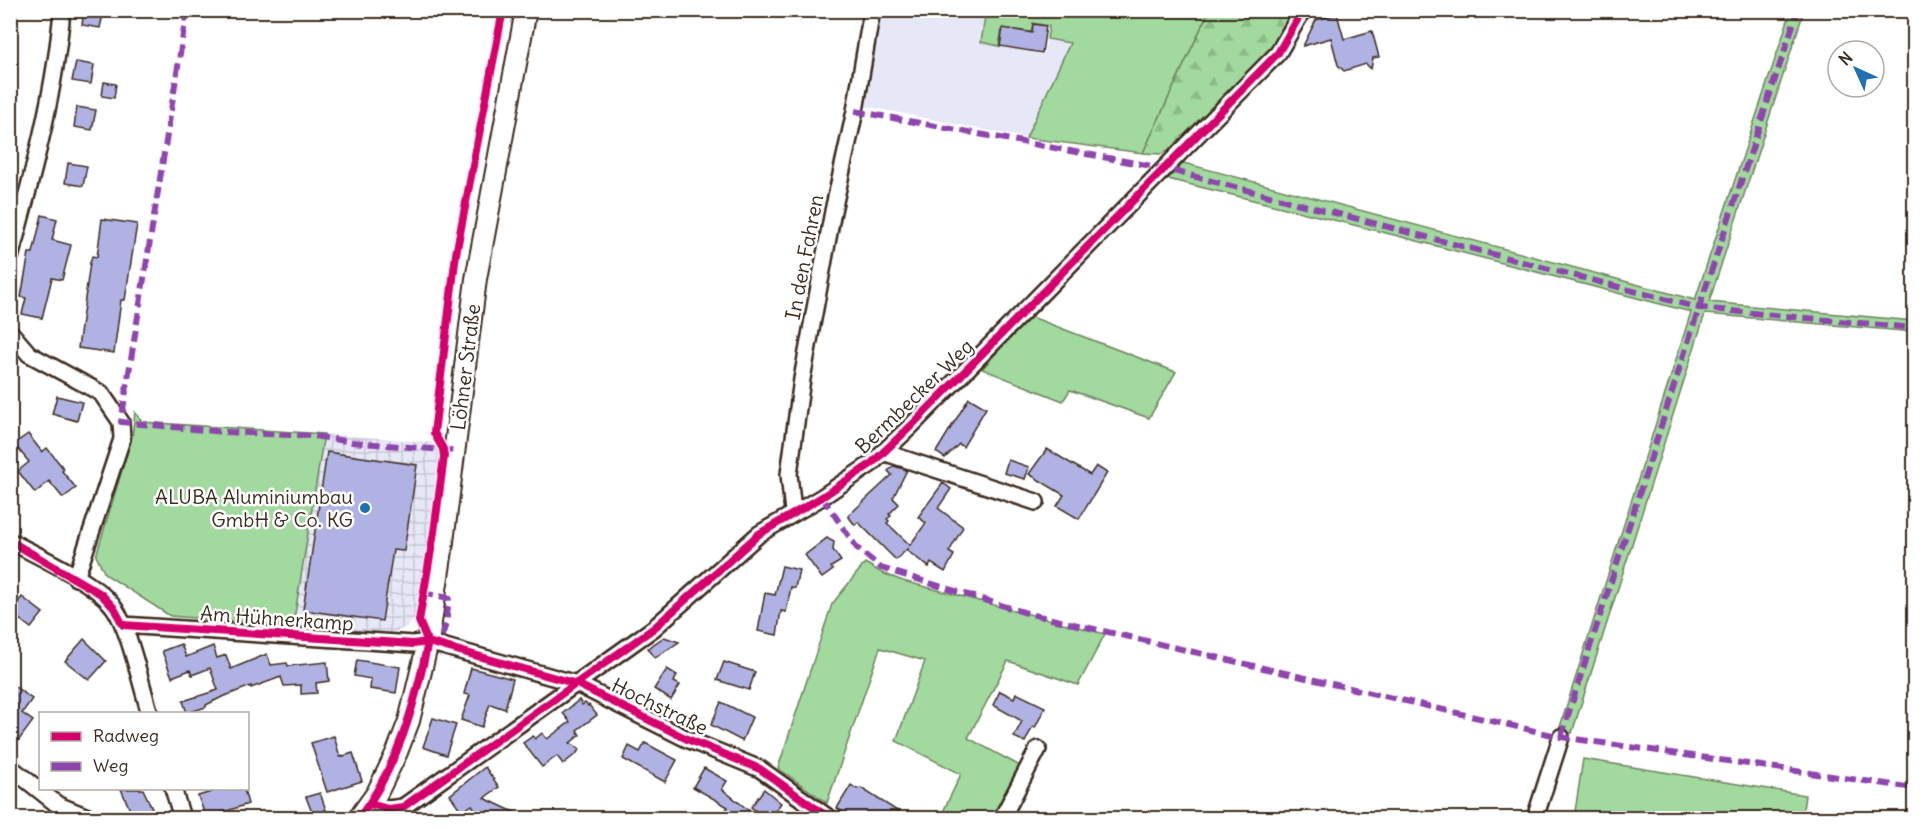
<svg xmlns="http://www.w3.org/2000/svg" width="1925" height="829" font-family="Delius,sans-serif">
<defs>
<pattern id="industrial-grid" width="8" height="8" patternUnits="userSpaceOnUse" patternTransform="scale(1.5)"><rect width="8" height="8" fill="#e7e8f7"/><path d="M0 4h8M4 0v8" fill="none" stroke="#c7c7d3"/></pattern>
<pattern id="forest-firs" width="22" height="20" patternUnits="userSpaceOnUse" patternTransform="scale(1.5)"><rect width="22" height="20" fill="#a1d99e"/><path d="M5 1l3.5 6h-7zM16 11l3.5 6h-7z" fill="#8cba88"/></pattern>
</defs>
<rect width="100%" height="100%" fill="#fff"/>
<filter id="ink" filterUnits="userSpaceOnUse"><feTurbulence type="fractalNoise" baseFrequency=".0167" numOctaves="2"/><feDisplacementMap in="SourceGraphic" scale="12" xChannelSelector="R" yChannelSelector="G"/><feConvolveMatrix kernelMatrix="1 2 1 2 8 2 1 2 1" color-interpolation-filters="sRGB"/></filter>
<g filter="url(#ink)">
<polygon fill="#e7e8f7" points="879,11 986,11 981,42 1043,55 1047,39 1070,43 1026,138 864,106"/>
<polygon fill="url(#industrial-grid)" points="324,434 431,442 440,454 433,515 416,618 407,627 392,633 293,626"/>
<g fill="#a1d99e" stroke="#6e825e" stroke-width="1.5">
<polygon points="986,11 1209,11 1143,153 1026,138 1070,43 1047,39 1049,26 1033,23 1031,32 1002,28 999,46 981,42"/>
<polygon points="1791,11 1804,11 1709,302 1914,321 1914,332 1705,314 1572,733 1559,730 1691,312 1394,235 1168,179 1184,163 1695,300"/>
<polygon points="1029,316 1176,372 1149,418 1070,390 1063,401 982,369"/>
<polygon points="135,412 142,422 324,434 293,626 170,616 105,574 96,556 132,437"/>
<polygon points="865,563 882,573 903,581 1105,634 1078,685 1008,661 968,738 1033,773 1008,818 940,818 961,774 896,741 925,661 880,648 827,803 778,768 832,604"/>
<polygon points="1583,759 1805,795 1802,818 1574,818"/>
</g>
<polygon fill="url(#forest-firs)" stroke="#6e825e" stroke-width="1.5" points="1209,11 1295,11 1277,44 1184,140 1162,154 1143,153"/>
<g fill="#b0b2e3" stroke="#3b2a1e" stroke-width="1.5">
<polygon points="84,10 104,10 100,28 82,25"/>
<polygon points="1337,14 1344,39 1372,31 1379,57 1373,58 1371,69 1366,64 1344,71 1338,65 1331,38 1303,46 1316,20"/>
<polygon points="1033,24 1046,26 1042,53 1000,46 1003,28 1032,33"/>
<polygon points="76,62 94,65 91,84 72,81"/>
<polygon points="104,82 116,84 114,98 102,96"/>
<polygon points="77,107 96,110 92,130 74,127"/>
<polygon points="68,163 87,166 83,186 65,183"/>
<polygon points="42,215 57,219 52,240 71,245 62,280 52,278 42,318 22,314 26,298 21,297 29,253 33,253"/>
<polygon points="102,219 137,224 125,300 121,300 114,353 78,348 90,263 92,256 97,257"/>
<polygon points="57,396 82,402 77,421 52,414"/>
<polygon points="969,398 986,408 963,447 959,444 945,458 936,452"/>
<polygon points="28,434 42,452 47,448 64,469 62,471 76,488 63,498 49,481 35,493 18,471 29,462 14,444"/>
<polygon points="1047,449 1090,475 1096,466 1107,473 1079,519 1057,506 1064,495 1029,474"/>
<polygon points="327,452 417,465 404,551 393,550 382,621 303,610"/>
<polygon points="1008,460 1029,467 1025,479 1004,473"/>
<polygon points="894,466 907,470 893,498 899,504 889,514 891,516 887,519 889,521 887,523 910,545 926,523 918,517 943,483 951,489 938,508 963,527 949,552 954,555 945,572 931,563 929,567 906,550 908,548 896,560 858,522 855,525 848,516 892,475 888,471"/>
<polygon points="827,538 834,542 833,550 841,561 831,567 833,570 822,578 805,555"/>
<polygon points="782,566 799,570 795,588 791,587 786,612 781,611 777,635 758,631 765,593 775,595"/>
<polygon points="22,597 43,613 31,628 10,612"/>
<polygon points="664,637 679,642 655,658 648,648"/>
<polygon points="84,639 106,661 89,680 65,661"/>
<polygon points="181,644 186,657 213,646 217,658 226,655 231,669 267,654 271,665 287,663 288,666 327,662 329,681 316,683 317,693 301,694 301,685 284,686 281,677 251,688 251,686 222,697 206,705 206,707 187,713 183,701 218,690 210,668 192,675 190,670 172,677 162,651"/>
<polygon points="357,660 400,667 396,693 370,689 371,679 354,676"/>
<polygon points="724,662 755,672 749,690 717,680"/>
<polygon points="471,668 513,679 505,709 490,704 482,727 461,720 470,695 464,694"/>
<polygon points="667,669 677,675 674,682 680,685 671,700 654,689"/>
<polygon points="10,683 32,699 22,713 33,721 10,752"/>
<polygon points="1000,691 1014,698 1016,693 1045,707 1035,728 1033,726 1025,742 1014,737 1022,721 993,705"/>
<polygon points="579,700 582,705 585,703 588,706 589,705 597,715 577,730 580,735 570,743 580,749 576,754 563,764 557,756 542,767 523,743 533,736 535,739 542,733 547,739 570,722 563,713"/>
<polygon points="721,702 752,717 742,741 711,725"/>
<polygon points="433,718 456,725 446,755 423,747"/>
<polygon points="334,736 340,757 353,753 362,781 327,792 311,743"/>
<polygon points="645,743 677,760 665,782 623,759 629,746 640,752"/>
<polygon points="485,767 499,787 484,798 529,819 498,819 482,811 478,814 472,805 462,812 450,795"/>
<polygon points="704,768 727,781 722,789 751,812 747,817 741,814 738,819 735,819 725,811 728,807 693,787"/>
<polygon points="851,785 857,789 861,788 910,819 853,819 837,808"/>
<polygon points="121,789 143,789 157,819 134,819"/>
<polygon points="221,789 244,789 248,804 206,818 198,796"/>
<polygon points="764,789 781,803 769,819 766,819 751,807"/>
<polygon points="320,793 326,810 313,815 306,797"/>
</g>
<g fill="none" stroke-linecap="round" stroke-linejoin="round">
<g stroke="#3b2a1e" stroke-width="20">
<g id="minor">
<path d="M 10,258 C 32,176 55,95 62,10"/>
<polyline points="10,332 29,354 101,393 121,422 122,439 76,578"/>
<polyline points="883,452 1036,502"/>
<polyline points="793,512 789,474 802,379 833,211 855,111 872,10"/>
<path d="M 10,541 C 39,557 97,582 115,609 C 130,632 141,685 150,714"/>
<polyline points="123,625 413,644 428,642 577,684 687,739 760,769 829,818"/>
<polyline points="10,767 58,805 90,818"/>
<polyline points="173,788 182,818"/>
<polyline points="370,804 388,809 403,807 654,628 759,534 822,497 871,464 911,426 1278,53 1303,10"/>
<polyline points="1002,818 1038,749"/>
<polyline points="1535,818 1561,737"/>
</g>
</g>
<g stroke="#3b2a1e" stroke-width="24">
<polyline id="major" points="359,818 377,793 397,752 409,721 428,642 442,550 476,279 526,10"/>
</g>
<use href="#minor" stroke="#fff" stroke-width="15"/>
<use href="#major" stroke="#fff" stroke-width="20"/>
<g stroke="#8e44ad" stroke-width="6" stroke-dasharray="12 6" stroke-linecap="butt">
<polyline points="187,10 121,422 225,432 313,436 352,442 455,451"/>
<polyline points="855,111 1162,168 1699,308 1914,328"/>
<polyline points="822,497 857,548 881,568 1030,614 1561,737 1914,788"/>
<polyline points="422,593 449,598 446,625 438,645"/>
<polyline points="1561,737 1699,308 1798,10"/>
</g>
<g stroke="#fff" stroke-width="11">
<g id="cycleway">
<polyline points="10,541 101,594 114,608 123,625 413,644 428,642 577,684 687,739 760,769 829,818"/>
<polyline points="428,642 419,621 434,532 444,457 443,449 434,433 456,254 503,10"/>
<polyline points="370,804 388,809 403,807 654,628 759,534 822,497 871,464 911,426 1278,53 1303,10"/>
<path d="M 359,818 C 398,766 415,705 428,642"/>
</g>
</g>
<use href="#cycleway" stroke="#d6006c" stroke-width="8"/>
</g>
</g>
<circle fill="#1f6fb2" stroke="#fff" stroke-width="2" cx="365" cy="508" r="6"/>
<g text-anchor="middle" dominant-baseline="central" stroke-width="5" stroke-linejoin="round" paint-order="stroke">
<g font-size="20" fill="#3b2a1e" stroke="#fff">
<text transform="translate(804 257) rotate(-79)">In den Fahren</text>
<text transform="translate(465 367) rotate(-83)">Löhner Straße</text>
<text transform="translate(914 396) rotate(-44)">Bermbecker Weg</text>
<text transform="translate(277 618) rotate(4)">Am Hühnerkamp</text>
<text transform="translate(660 706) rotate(26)">Hochstraße</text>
</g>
<g font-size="20" fill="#3b2a1e" stroke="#fff" text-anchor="end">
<text x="353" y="496">ALUBA Aluminiumbau<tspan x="353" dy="23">GmbH &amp; Co. KG</tspan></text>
</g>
</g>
<rect width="1925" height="829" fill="none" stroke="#fff" stroke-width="36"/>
<rect x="18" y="18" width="1889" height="793" fill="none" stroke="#3b2a1e" stroke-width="2" filter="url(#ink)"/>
<rect x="39" y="712" width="210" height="78" fill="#ffffff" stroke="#b1aaa5" stroke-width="1.5"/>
<rect x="51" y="732" width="30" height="9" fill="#d6006c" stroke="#b1aaa5" stroke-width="1.5"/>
<text x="93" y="742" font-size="18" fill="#3b2a1e">Radweg</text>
<rect x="51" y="762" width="30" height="9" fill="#8e44ad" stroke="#b1aaa5" stroke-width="1.5"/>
<text x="93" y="772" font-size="18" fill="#3b2a1e">Weg</text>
<g transform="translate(1856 69) rotate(315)"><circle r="28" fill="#ffffff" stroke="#b1aaa5" stroke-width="1.5"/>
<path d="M0-4.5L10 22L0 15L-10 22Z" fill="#1f6fb2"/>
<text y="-9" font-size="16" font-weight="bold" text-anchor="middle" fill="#3b2a1e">N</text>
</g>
</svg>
